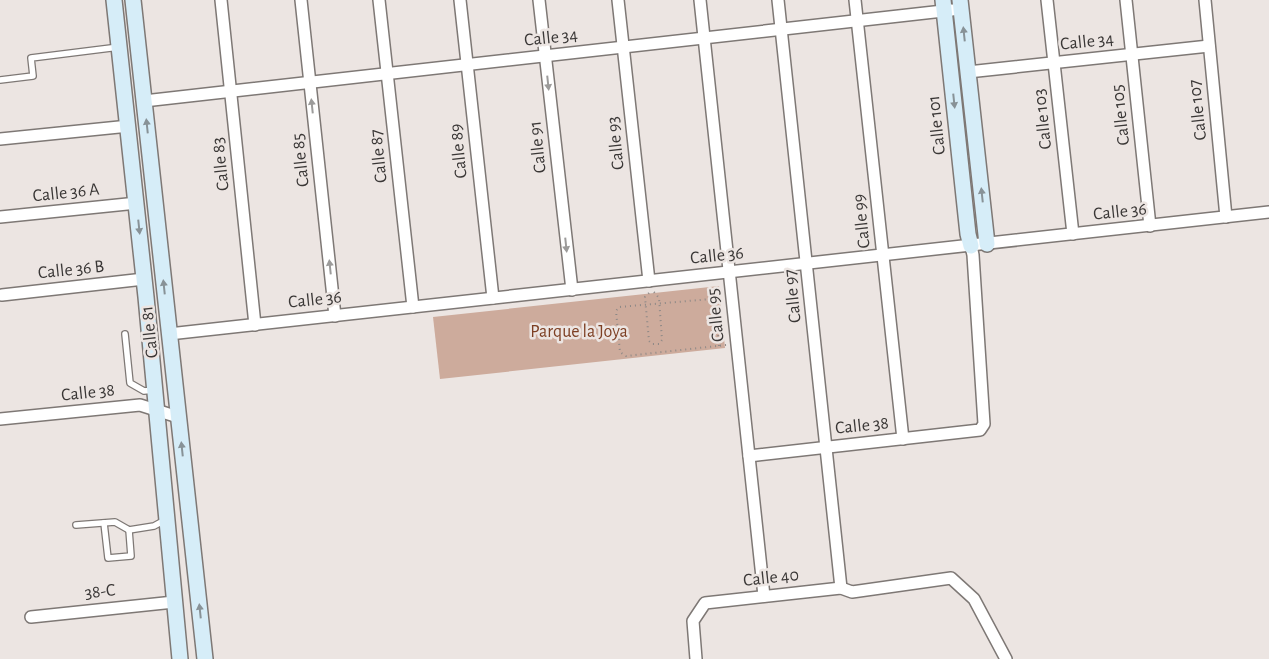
<svg xmlns="http://www.w3.org/2000/svg" width="1269" height="659" font-family="'Alegreya Sans',sans-serif">
<rect width="100%" height="100%" fill="#ece5e2"/>
<polygon fill="#cdab9c" points="719,286 725,348 440,379 433,317"/>
<g fill="none" stroke-linecap="round" stroke-linejoin="round">
<g stroke="#7e7875" stroke-width="8">
<g id="lane">
<polyline points="0,80 33,76 31,58 119,47"/>
<polyline points="125,334 130,383 144,391 154,390"/>
<polyline points="104,523 108,558 131,556 129,530"/>
<polyline points="76,525 115,522 129,530 154,526 165,520"/>
</g>
</g>
<g stroke="#7e7875" stroke-width="14">
<g id="street">
<polyline points="221,0 255,325"/>
<polyline points="301,0 335,316"/>
<polyline points="379,0 413,307"/>
<polyline points="460,0 493,298"/>
<polyline points="539,0 572,290"/>
<polyline points="618,0 649,281"/>
<polyline points="700,0 764,596"/>
<polyline points="778,0 841,588"/>
<polyline points="855,0 903,439"/>
<polyline points="1047,0 1073,234"/>
<polyline points="1126,0 1150,226"/>
<polyline points="1205,0 1226,217"/>
<polyline points="968,72 1209,46"/>
<polyline points="144,101 952,10"/>
<polyline points="0,139 129,126"/>
<polyline points="0,217 137,203"/>
<polyline points="2,295 144,279"/>
<polyline points="169,334 1269,212"/>
<polyline points="0,419 140,405 178,417"/>
<polyline points="749,456 980,430 984,424 973,255 971,246"/>
<polyline points="31,617 174,602"/>
<polyline points="696,659 693,621 705,603 841,588 852,592 951,578 974,599 1006,659"/>
</g>
</g>
<g stroke="#7e7875" stroke-width="18">
<g id="secondary">
<polyline points="114,0 146,297 180,659"/>
<polyline points="133,0 205,659"/>
<polyline points="943,0 968,234 971,246"/>
<polyline points="960,0 987,244"/>
</g>
</g>
<g stroke="#8d8886" stroke-width="2" stroke-dasharray="1 4" stroke-linecap="butt">
<polyline points="649,293 645,297 649,341 652,344 659,344 662,340 659,298 654,292"/>
<polyline points="719,346 715,301 711,299 619,307 616,311 620,352 626,356 726,345"/>
</g>
<use href="#lane" stroke="#fff" stroke-width="5.5"/>
<use href="#street" stroke="#fff" stroke-width="11"/>
<use href="#secondary" stroke="#d6edf8" stroke-width="15"/>
</g>
<defs><path id="oneway-solid" d="M-6-.8H1V-3.2L6.5 0L1 3.2V.8H-6Z" transform="scale(1.25)"/></defs>
<g fill="#889297">
<use href="#oneway-solid" transform="translate(964 34) rotate(-96)"/>
<use href="#oneway-solid" transform="translate(954 101) rotate(84)"/>
<use href="#oneway-solid" transform="translate(147 126) rotate(-96)"/>
<use href="#oneway-solid" transform="translate(982 195) rotate(-96)"/>
<use href="#oneway-solid" transform="translate(139 227) rotate(84)"/>
<use href="#oneway-solid" transform="translate(164 287) rotate(-96)"/>
<use href="#oneway-solid" transform="translate(182 449) rotate(-96)"/>
<use href="#oneway-solid" transform="translate(200 611) rotate(-96)"/>
</g>
<g fill="#9c9b9a">
<use href="#oneway-solid" transform="translate(548 83) rotate(84)"/>
<use href="#oneway-solid" transform="translate(312 106) rotate(-96)"/>
<use href="#oneway-solid" transform="translate(566 245) rotate(84)"/>
<use href="#oneway-solid" transform="translate(330 267) rotate(-96)"/>
</g>
<g text-anchor="middle" dominant-baseline="central" stroke-width="5" stroke-linejoin="round" paint-order="stroke">
<g font-size="18" fill="#3a3736" stroke="#ece5e2">
<text transform="translate(551 38) rotate(-6)">Calle 34</text>
<text transform="translate(1087 42) rotate(-6)">Calle 34</text>
<text transform="translate(1198 110) rotate(-96)">Calle 107</text>
<text transform="translate(1121 115) rotate(-96)">Calle 105</text>
<text transform="translate(1043 119) rotate(-96)">Calle 103</text>
<text transform="translate(937 125) rotate(-96)">Calle 101</text>
<text transform="translate(616 143) rotate(-96)">Calle 93</text>
<text transform="translate(538 147) rotate(-96)">Calle 91</text>
<text transform="translate(459 151) rotate(-96)">Calle 89</text>
<text transform="translate(379 156) rotate(-96)">Calle 87</text>
<text transform="translate(301 160) rotate(-96)">Calle 85</text>
<text transform="translate(221 164) rotate(-96)">Calle 83</text>
<text transform="translate(66 193) rotate(-6)">Calle 36 A</text>
<text transform="translate(1120 212) rotate(-6)">Calle 36</text>
<text transform="translate(862 221) rotate(-96)">Calle 99</text>
<text transform="translate(717 256) rotate(-6)">Calle 36</text>
<text transform="translate(71 270) rotate(-6)">Calle 36 B</text>
<text transform="translate(793 296) rotate(-96)">Calle 97</text>
<text transform="translate(315 300) rotate(-6)">Calle 36</text>
<text transform="translate(716 315) rotate(-96)">Calle 95</text>
<text transform="translate(150 332) rotate(-96)">Calle 81</text>
<text transform="translate(88 393) rotate(-6)">Calle 38</text>
<text transform="translate(862 426) rotate(-6)">Calle 38</text>
<text transform="translate(771 578) rotate(-6)">Calle 40</text>
<text transform="translate(100 592) rotate(-6)">38-C</text>
</g>
<g font-size="18" fill="#7d3f23" stroke="#ece5e2">
<text x="579" y="332">Parque la Joya</text>
</g>
</g>
</svg>
